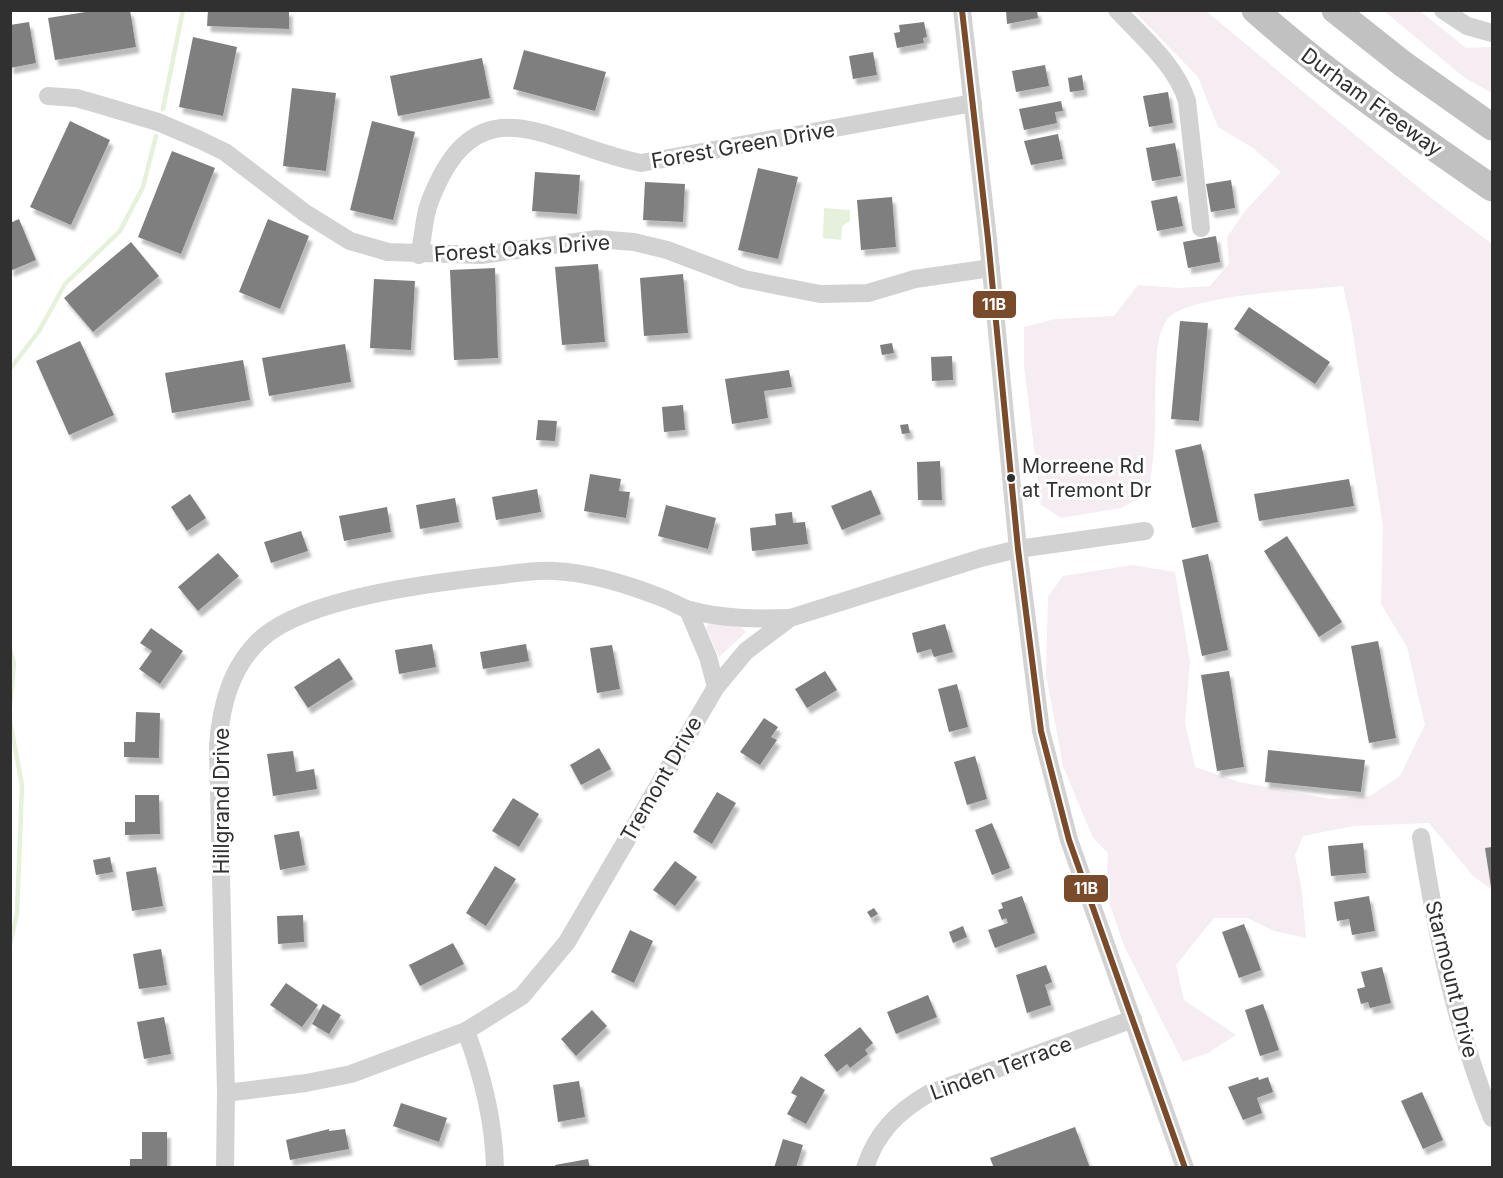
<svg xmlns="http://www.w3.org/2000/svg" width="1503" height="1178" font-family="Inter,sans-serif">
<defs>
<filter id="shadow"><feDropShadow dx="3.5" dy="6" stdDeviation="1.5" flood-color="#0004"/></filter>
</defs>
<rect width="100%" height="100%" fill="#fff"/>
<g fill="#f5edf1">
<path d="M 1134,11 L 1206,11 L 1430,197 L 1492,244 L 1492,890 L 1473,876 L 1429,823 L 1353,826 L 1303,836 L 1295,855 L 1302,892 L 1306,938 L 1274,931 L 1247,918 L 1214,918 L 1176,965 L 1184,1000 L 1236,1035 L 1208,1053 L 1183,1062 L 1125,948 L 1106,894 L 1108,853 L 1093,838 L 1063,766 L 1046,674 L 1048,597 L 1063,576 L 1133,565 L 1175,572 L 1190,662 L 1185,723 L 1195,767 L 1239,782 L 1331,799 L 1370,796 L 1400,776 L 1425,725 L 1407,647 L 1381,604 L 1383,526 L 1351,322 L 1343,286 C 1308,290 1191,294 1168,318 C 1164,323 1159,337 1158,343 C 1152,394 1160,444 1147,494 L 1121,508 L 1061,518 L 1041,505 L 1024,366 L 1024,327 L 1055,319 L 1114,316 L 1138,285 L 1179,288 L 1210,286 L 1229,264 L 1227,237 L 1245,211 L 1281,172 L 1253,148 L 1218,127 L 1198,77 Z"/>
<polygon points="1384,11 1420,11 1466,48 1492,47 1492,93 1465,78"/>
<polygon points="709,623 741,627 746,632 719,657 706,628"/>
</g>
<polygon fill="#e6f1db" points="824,208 850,210 850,221 842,226 841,240 823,238"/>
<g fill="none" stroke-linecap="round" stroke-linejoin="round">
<g stroke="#e6f1db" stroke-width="4.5">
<polyline points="163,109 183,10"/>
<polyline points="10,369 39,331 65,284 120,231 143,187 156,136"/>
<polyline points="10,649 14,663 10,707"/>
<polyline points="10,721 22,785 17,913 10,945"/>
</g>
</g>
<g fill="#7f7f7f" filter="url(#shadow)">
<polygon points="98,10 130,10 136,47 55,60 48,18"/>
<polygon points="208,10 289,10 289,29 207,26"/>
<polygon points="1006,10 1037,10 1038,18 1007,24"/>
<polygon points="29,22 36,63 10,68 10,25"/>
<polygon points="924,22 927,37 923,38 924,43 897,48 894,33 900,32 899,25"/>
<polygon points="193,37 237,47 223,116 179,107"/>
<polygon points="524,50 606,72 595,111 513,89"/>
<polygon points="873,52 877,75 853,79 849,56"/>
<polygon points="482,58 490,98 398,116 390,76"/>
<polygon points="1045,65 1049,86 1016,92 1012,71"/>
<polygon points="1082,75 1084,90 1070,92 1068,78"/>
<polygon points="292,88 336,93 326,171 283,166"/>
<polygon points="1168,92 1173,123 1149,127 1143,96"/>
<polygon points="1061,101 1063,111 1055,112 1057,123 1024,130 1019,109"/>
<polygon points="70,121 110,140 71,225 30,207"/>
<polygon points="372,121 415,132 393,220 350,210"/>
<polygon points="1058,134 1063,159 1031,165 1024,141"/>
<polygon points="1175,143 1181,176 1152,181 1146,148"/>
<polygon points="172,151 215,168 181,254 138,237"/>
<polygon points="758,168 798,177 778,259 738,250"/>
<polygon points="535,172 580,175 577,214 532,211"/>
<polygon points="1231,180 1235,208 1211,212 1206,184"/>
<polygon points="645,182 685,184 683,222 643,220"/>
<polygon points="1177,196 1183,226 1157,231 1151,201"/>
<polygon points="892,197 896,247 861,250 857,200"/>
<polygon points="19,219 36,260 10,271 10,223"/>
<polygon points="268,219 309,236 280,309 239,292"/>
<polygon points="1216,236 1220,262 1188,268 1183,242"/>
<polygon points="131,242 159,276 93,332 64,298"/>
<polygon points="598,264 605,342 562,345 555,267"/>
<polygon points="495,268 498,358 454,360 450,270"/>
<polygon points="683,274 688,333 644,336 640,278"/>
<polygon points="374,279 415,281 411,350 370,348"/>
<polygon points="1249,307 1330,362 1315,384 1234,329"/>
<polygon points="1180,321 1208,323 1199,421 1171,419"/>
<polygon points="80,341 114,415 69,435 36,361"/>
<polygon points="892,343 894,353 882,355 880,345"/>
<polygon points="345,344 351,382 269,396 262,358"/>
<polygon points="952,356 953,380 932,381 931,357"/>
<polygon points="243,360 250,400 172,413 165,373"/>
<polygon points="789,370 792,387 764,391 768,418 732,424 725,379"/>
<polygon points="683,405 685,430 664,432 662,407"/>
<polygon points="538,420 557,421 555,441 536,440"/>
<polygon points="908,424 910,433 902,434 900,425"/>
<polygon points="1201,444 1218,522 1192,528 1175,450"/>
<polygon points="940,461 942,500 918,500 917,462"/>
<polygon points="590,474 621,479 619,491 630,492 626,518 584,511"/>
<polygon points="1349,479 1354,506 1259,521 1254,494"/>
<polygon points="537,489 541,512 496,520 492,497"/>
<polygon points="871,490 881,514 842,530 831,506"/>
<polygon points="190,494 206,518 187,531 171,507"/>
<polygon points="455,498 459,522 420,529 416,505"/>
<polygon points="666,505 716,518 708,549 658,536"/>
<polygon points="387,507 391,532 344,541 339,516"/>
<polygon points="792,512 793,523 805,522 808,544 752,551 750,528 776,525 775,514"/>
<polygon points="301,531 308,551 271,563 264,542"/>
<polygon points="1287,536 1342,622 1319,637 1264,551"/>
<polygon points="218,553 239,576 198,611 178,587"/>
<polygon points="1208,554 1228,650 1202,656 1182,560"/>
<polygon points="945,624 953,652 934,657 931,649 917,653 912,633"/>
<polygon points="151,628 183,651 160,684 139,669 152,651 140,643"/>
<polygon points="1378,641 1396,738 1369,743 1351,646"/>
<polygon points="432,644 436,667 399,674 395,650"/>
<polygon points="526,644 529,661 483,669 480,652"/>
<polygon points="612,645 620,689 597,693 590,648"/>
<polygon points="339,658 353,679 308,708 294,687"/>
<polygon points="825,671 837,690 807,708 795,689"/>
<polygon points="1229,671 1244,767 1217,771 1201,675"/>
<polygon points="957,684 968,727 949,732 938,689"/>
<polygon points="136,712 160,713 159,758 124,757 124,742 135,742"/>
<polygon points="764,718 778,727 771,737 777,740 760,765 740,752"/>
<polygon points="599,748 611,769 581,785 570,765"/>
<polygon points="1268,750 1365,760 1361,792 1265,782"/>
<polygon points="293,751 296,772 314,769 317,789 273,796 267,754"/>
<polygon points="975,756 987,799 967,805 954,762"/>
<polygon points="717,792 736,803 712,844 693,832"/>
<polygon points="135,795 159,795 160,834 125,835 125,822 135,822"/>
<polygon points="513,798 539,814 519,847 492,831"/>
<polygon points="992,823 1010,868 992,875 975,830"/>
<polygon points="299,831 305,865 280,870 274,835"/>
<polygon points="1363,843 1366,873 1331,876 1328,846"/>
<polygon points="1492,847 1492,887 1491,887 1485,848"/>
<polygon points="110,857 113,872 96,875 93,860"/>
<polygon points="675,861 697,877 675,906 653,890"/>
<polygon points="495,866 516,879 486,926 466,913"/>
<polygon points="156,867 163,906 132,911 126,872"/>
<polygon points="1022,896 1035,933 995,948 988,930 1008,923 1006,918 1002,920 998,910 1003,908 1001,903"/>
<polygon points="1369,896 1375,931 1352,935 1349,919 1337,921 1334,902"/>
<polygon points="874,908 878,914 871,918 867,912"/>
<polygon points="303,915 304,942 278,944 277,916"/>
<polygon points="1244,924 1261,970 1239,978 1222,932"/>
<polygon points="963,926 967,937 953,943 949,932"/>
<polygon points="630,930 653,941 634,983 611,972"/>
<polygon points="453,943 464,964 420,986 409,965"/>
<polygon points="161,949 167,985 139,989 133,954"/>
<polygon points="1046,965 1052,982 1045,985 1051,1005 1027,1013 1016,975"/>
<polygon points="1382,967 1391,1003 1370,1008 1368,1002 1361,1004 1357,989 1365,987 1361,972"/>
<polygon points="286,983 318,1005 302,1027 270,1005"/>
<polygon points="928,995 937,1017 896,1034 887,1012"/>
<polygon points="323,1004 341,1015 329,1034 312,1024"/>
<polygon points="1263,1004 1279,1050 1260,1056 1245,1010"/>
<polygon points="592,1010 607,1026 576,1056 561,1039"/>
<polygon points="164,1017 171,1054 144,1059 137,1022"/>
<polygon points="860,1027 873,1043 865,1050 868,1054 850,1068 847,1064 837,1072 824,1055"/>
<polygon points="801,1076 825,1090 806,1124 787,1114 797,1096 791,1093"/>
<polygon points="1258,1077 1259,1080 1268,1077 1273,1092 1257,1098 1262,1113 1243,1120 1228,1087"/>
<polygon points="579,1081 585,1117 558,1122 553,1085"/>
<polygon points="1422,1092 1443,1140 1423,1149 1401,1101"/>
<polygon points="401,1103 447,1118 439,1142 393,1126"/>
<polygon points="1075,1127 1090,1168 994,1168 990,1158"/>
<polygon points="329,1129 329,1131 345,1129 349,1149 290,1160 286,1140"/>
<polygon points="142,1132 167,1132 167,1168 130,1168 130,1159 142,1159"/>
<polygon points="783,1139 803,1145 796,1168 774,1168"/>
<polygon points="588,1159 590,1168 556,1168 555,1165"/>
</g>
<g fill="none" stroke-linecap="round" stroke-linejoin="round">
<g stroke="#d2d2d2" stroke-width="18">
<polyline points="962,10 988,239 1018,549 1041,731 1069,840 1185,1168"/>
<path d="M 1117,10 C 1142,37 1176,65 1187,101 L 1201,228"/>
<polyline points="1443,10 1467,26 1492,33"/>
<polyline points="48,96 76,98 94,103 158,122 200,140 225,152 305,213 350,241 388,252 481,255 597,239 634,242 667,250 744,279 820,294 868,293 915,279 991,268"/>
<path d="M 419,255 C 424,237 423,218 430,201 C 478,76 549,145 641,163 L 973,103"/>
<polyline points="688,610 708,657 716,687"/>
<path d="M 1421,837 C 1436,932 1456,1029 1492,1118"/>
<path d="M 466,1031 C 482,1074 494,1121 495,1168"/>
<polyline points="226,1093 306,1083 351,1074 466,1031 522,996 567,942 716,687 746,651 790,618 981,558 1018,549 1145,531"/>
<path d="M 225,1168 L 226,1093 L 218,745 C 221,705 231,666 262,638 C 307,598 431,583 492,576 C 513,574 535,569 555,571 C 593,573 630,585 665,599 C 673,602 681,608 690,610 C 722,619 756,619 789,618"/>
<path d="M 865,1168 C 876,1133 897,1112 928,1094 L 1133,1019"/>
</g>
<g stroke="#c1c1c1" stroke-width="27">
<path d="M 1255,10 C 1329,76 1411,132 1492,188"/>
<polyline points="1335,10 1403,64 1492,127"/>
</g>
<g stroke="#fff" stroke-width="10">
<polyline id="bus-1" points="962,10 988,239 1018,549 1041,731 1069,840 1185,1168"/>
</g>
<use href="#bus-1" stroke="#7a4b2a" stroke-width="6"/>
</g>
<circle fill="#303030" stroke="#fff" stroke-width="2" cx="1011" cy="478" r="5"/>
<g text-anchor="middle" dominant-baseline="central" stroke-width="6" stroke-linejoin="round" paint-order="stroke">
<g font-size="20" fill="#303030" stroke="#fff" text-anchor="start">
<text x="1022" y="466">Morreene Rd<tspan x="1022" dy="24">at Tremont Dr</tspan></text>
</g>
<g font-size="21" fill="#303030" stroke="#fff">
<text transform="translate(1372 102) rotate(36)">Durham Freeway</text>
<text transform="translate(743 145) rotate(-10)">Forest Green Drive</text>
<text transform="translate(522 248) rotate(-4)">Forest Oaks Drive</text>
<text transform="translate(661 779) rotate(-60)">Tremont Drive</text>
<text transform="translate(221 801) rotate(-90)">Hillgrand Drive</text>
<text transform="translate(1452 979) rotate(76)">Starmount Drive</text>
<text transform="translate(1001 1068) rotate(-20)">Linden Terrace</text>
</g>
</g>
<g stroke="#fff" stroke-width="2">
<rect x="972" y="290" width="45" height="29" rx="6" fill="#7a4b2a"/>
<rect x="1063" y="874" width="46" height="29" rx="6" fill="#7a4b2a"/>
</g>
<g font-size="16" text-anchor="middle" font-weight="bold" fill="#fff">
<text x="994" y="310">11B</text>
<text x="1086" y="894">11B</text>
</g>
<rect width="1503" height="1178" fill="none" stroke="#303030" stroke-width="24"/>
</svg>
